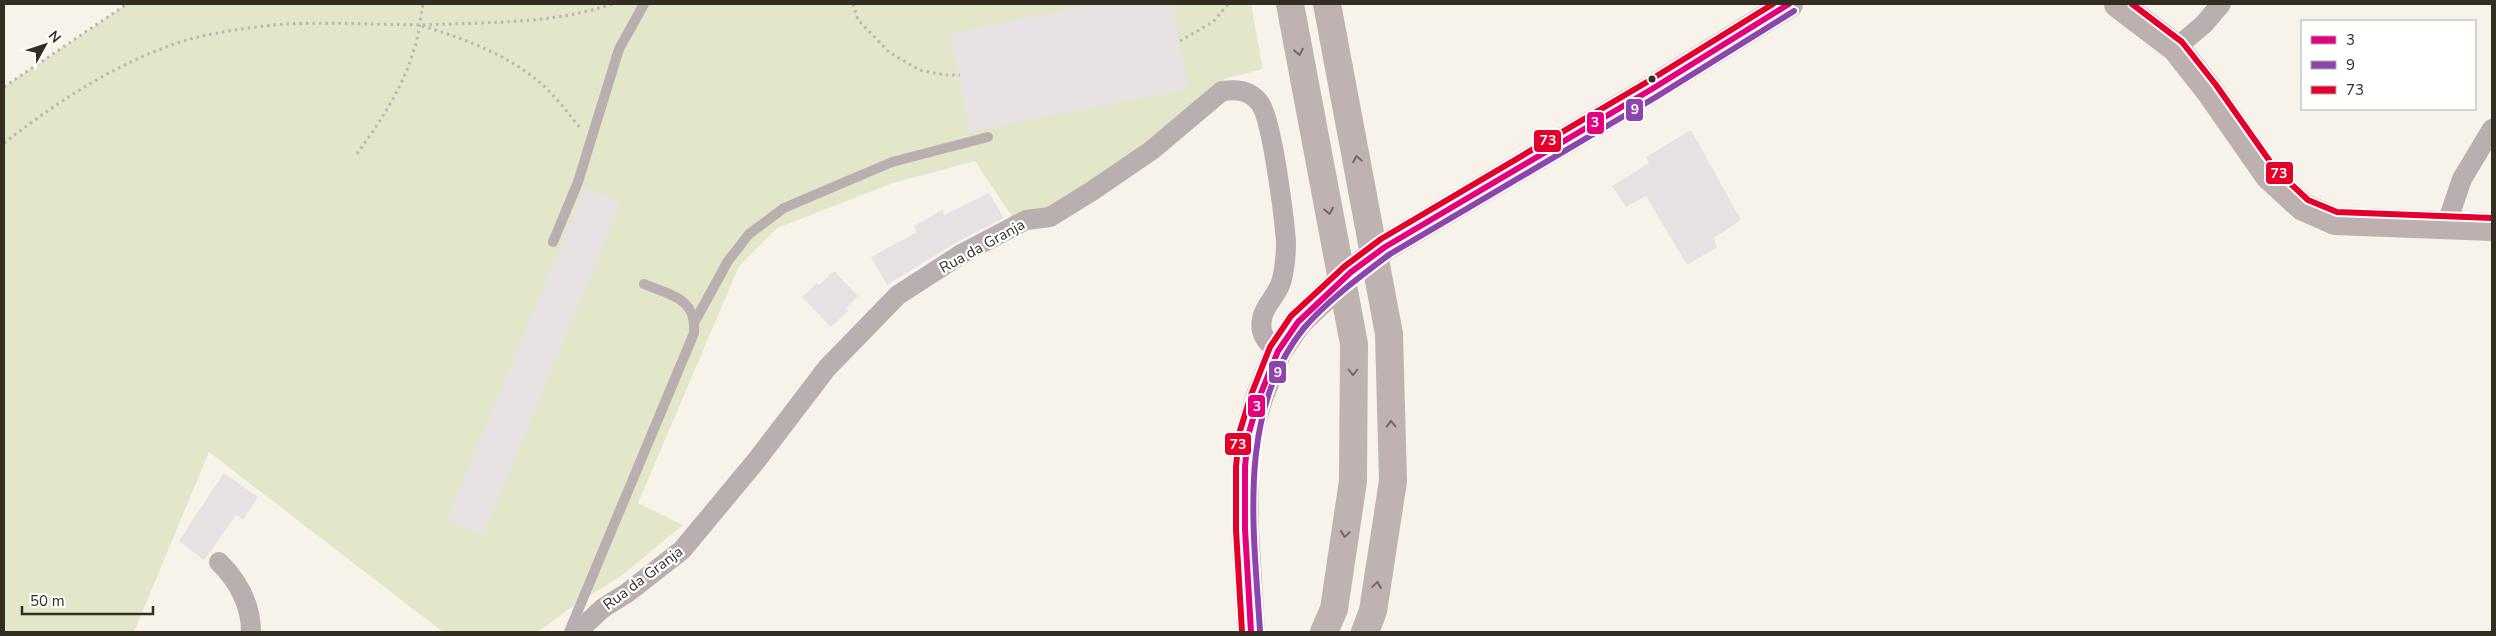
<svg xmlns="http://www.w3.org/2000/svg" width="2496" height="636" font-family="'Nunito Sans',sans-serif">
<rect width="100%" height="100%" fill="#f8f3ea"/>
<polygon fill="#e2e7ca" points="127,4 1251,4 1263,69 1224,79 1202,101 1082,193 1015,221 975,161 893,183 777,228 739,266 638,503 683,525 621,576 566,611 538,632 443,632 209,452 134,632 4,632 4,87"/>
<g fill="#e8e1e4">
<polygon points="1099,4 1172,4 1188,89 969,132 950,33"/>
<polygon points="1691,130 1741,220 1714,238 1717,247 1687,265 1646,196 1626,207 1612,186 1649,163 1646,157"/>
<polygon points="585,187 621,202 483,535 447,520"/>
<polygon points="989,193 1004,218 957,242 887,285 871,257 917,232 914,226 942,210 944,215"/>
<polygon points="834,271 858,296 846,308 848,311 831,327 802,297 817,283 819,285"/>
<polygon points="224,473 258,497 243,520 236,515 204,560 179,541"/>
</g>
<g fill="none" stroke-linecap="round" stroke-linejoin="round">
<g stroke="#bcb5b3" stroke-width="3" stroke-dasharray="2.5 4" stroke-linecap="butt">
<polyline points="853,4 858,20 889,52 919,70 944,75 960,75"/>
<path d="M 422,26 C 463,38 503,53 537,80 C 553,93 568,113 581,129"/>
<polyline points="1180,41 1213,22 1228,4"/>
<polyline points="4,87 127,4"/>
<path d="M 4,143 C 53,105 107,69 166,47 C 199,34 238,29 273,25 C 332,20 392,27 451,24 C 505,22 560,22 612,4"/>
<path d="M 357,154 C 380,122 403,88 414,49 C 419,35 420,19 423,4"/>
</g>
<g stroke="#b9afb0" stroke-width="10">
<polyline points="553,242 578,182 619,49 644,4"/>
<polyline points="695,321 728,261 749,234 784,208 892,162 988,137"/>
<path d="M 569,632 L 694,333 C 697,298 670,295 644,284"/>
</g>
<g stroke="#b9afb0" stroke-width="20">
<polyline points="2176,48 2204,24 2221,4"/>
<polyline points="2446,226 2462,179 2492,129"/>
<path d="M 219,562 C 238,581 251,605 251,632"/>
<path d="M 577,632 L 603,608 L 627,593 L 682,550 L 756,461 L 827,368 L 898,295 L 963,253 L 1026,220 L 1050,217 L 1092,191 L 1152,150 L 1222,91 C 1237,89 1249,90 1259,102 C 1272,116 1284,218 1286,241 C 1286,253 1285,267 1282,279 C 1279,294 1264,305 1262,319 C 1259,334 1267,343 1278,351"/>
</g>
<g stroke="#bcb1ae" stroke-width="28">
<polyline points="2118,4 2176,48 2209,90 2269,176 2303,207 2335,221 2492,227"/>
<polyline points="1251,632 1245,529 1245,467 1248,436 1259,398 1278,351 1298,322 1351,272 1385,247 1652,89 1789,4"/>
</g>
<g stroke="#beb3b0" stroke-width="28">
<polyline points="1290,4 1354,344 1353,481 1334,609 1324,632"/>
<polyline points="1327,4 1389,334 1393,481 1373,611 1365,632"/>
</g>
<g stroke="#fff" stroke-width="10">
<polyline id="bus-1" points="1251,632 1245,529 1245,467 1248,436 1259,398 1278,351 1298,322 1351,272 1385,247 1652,89 1789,4"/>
</g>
<g stroke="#fff" stroke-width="10">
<path id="bus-2" d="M 1260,631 C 1254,532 1236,412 1304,328 C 1327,301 1361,276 1390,254 L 1656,97 L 1794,11"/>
</g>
<g stroke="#fff" stroke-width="10">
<g id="bus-3">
<polyline points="2132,4 2182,42 2216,85 2276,170 2308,200 2337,212 2492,218"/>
<polyline points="1242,632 1236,530 1236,467 1239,434 1251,395 1270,347 1291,316 1345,266 1381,239 1647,82 1773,4"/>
</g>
</g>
<use href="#bus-1" stroke="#e5007d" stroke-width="6"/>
<use href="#bus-2" stroke="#8e44ad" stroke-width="6"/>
<use href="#bus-3" stroke="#e4002b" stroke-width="6"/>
</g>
<defs><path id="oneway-chevron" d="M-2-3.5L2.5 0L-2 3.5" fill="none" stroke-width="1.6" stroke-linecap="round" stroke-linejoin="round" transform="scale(1.25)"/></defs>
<g stroke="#726962">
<use href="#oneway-chevron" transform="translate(1299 52) rotate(79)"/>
<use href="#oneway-chevron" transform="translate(1357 159) rotate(-100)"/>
<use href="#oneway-chevron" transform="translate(1329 211) rotate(79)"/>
<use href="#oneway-chevron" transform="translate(1353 372) rotate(90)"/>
<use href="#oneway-chevron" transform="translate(1391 424) rotate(-92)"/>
<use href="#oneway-chevron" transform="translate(1345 534) rotate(98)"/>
<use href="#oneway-chevron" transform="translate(1377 585) rotate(-82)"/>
</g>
<circle fill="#332d22" stroke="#fff" stroke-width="2" cx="1652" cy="79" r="4.5"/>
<g text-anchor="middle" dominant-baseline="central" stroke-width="4.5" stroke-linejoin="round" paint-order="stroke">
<g font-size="15" fill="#332d22" stroke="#fff">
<text transform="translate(982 246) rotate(-29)">Rua da Granja</text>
<text transform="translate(643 578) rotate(-37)">Rua da Granja</text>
</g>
</g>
<g stroke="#fff" stroke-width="2">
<rect x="1625" y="98" width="19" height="24" rx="5" fill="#8e44ad"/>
<rect x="1586" y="111" width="19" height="24" rx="5" fill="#e5007d"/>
<rect x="1533" y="129" width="29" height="24" rx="5" fill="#e4002b"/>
<rect x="2265" y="161" width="29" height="24" rx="5" fill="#e4002b"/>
<rect x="1268" y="360" width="19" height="24" rx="5" fill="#8e44ad"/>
<rect x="1247" y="394" width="19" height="24" rx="5" fill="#e5007d"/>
<rect x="1224" y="432" width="28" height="24" rx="5" fill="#e4002b"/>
</g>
<g font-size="14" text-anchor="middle" font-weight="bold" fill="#fff">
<text x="1635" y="114">9</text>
<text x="1595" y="127">3</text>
<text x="1548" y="145">73</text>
<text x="2279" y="178">73</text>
<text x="1278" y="377">9</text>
<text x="1257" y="411">3</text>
<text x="1238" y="449">73</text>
</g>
<rect width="2496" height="636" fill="none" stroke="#332d22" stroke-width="10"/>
<rect x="2301" y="20" width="175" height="90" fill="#ffffff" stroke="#adaba7"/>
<rect x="2311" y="36" width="25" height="8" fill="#e5007d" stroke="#adaba7"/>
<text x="2346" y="45" font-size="15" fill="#332d22">3</text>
<rect x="2311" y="61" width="25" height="8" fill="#8e44ad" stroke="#adaba7"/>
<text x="2346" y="70" font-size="15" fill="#332d22">9</text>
<rect x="2311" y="86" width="25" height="8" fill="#e4002b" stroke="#adaba7"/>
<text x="2346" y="95" font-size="15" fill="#332d22">73</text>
<g transform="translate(45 45) rotate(50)" stroke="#ffffff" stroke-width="4" paint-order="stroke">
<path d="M0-4L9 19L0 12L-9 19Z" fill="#332d22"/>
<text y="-8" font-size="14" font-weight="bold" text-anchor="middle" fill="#332d22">N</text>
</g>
<path d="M22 606v8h131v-8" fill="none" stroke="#332d22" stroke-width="2.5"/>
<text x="30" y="606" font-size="15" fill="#332d22" stroke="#ffffff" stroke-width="4" paint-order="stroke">50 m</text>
</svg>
